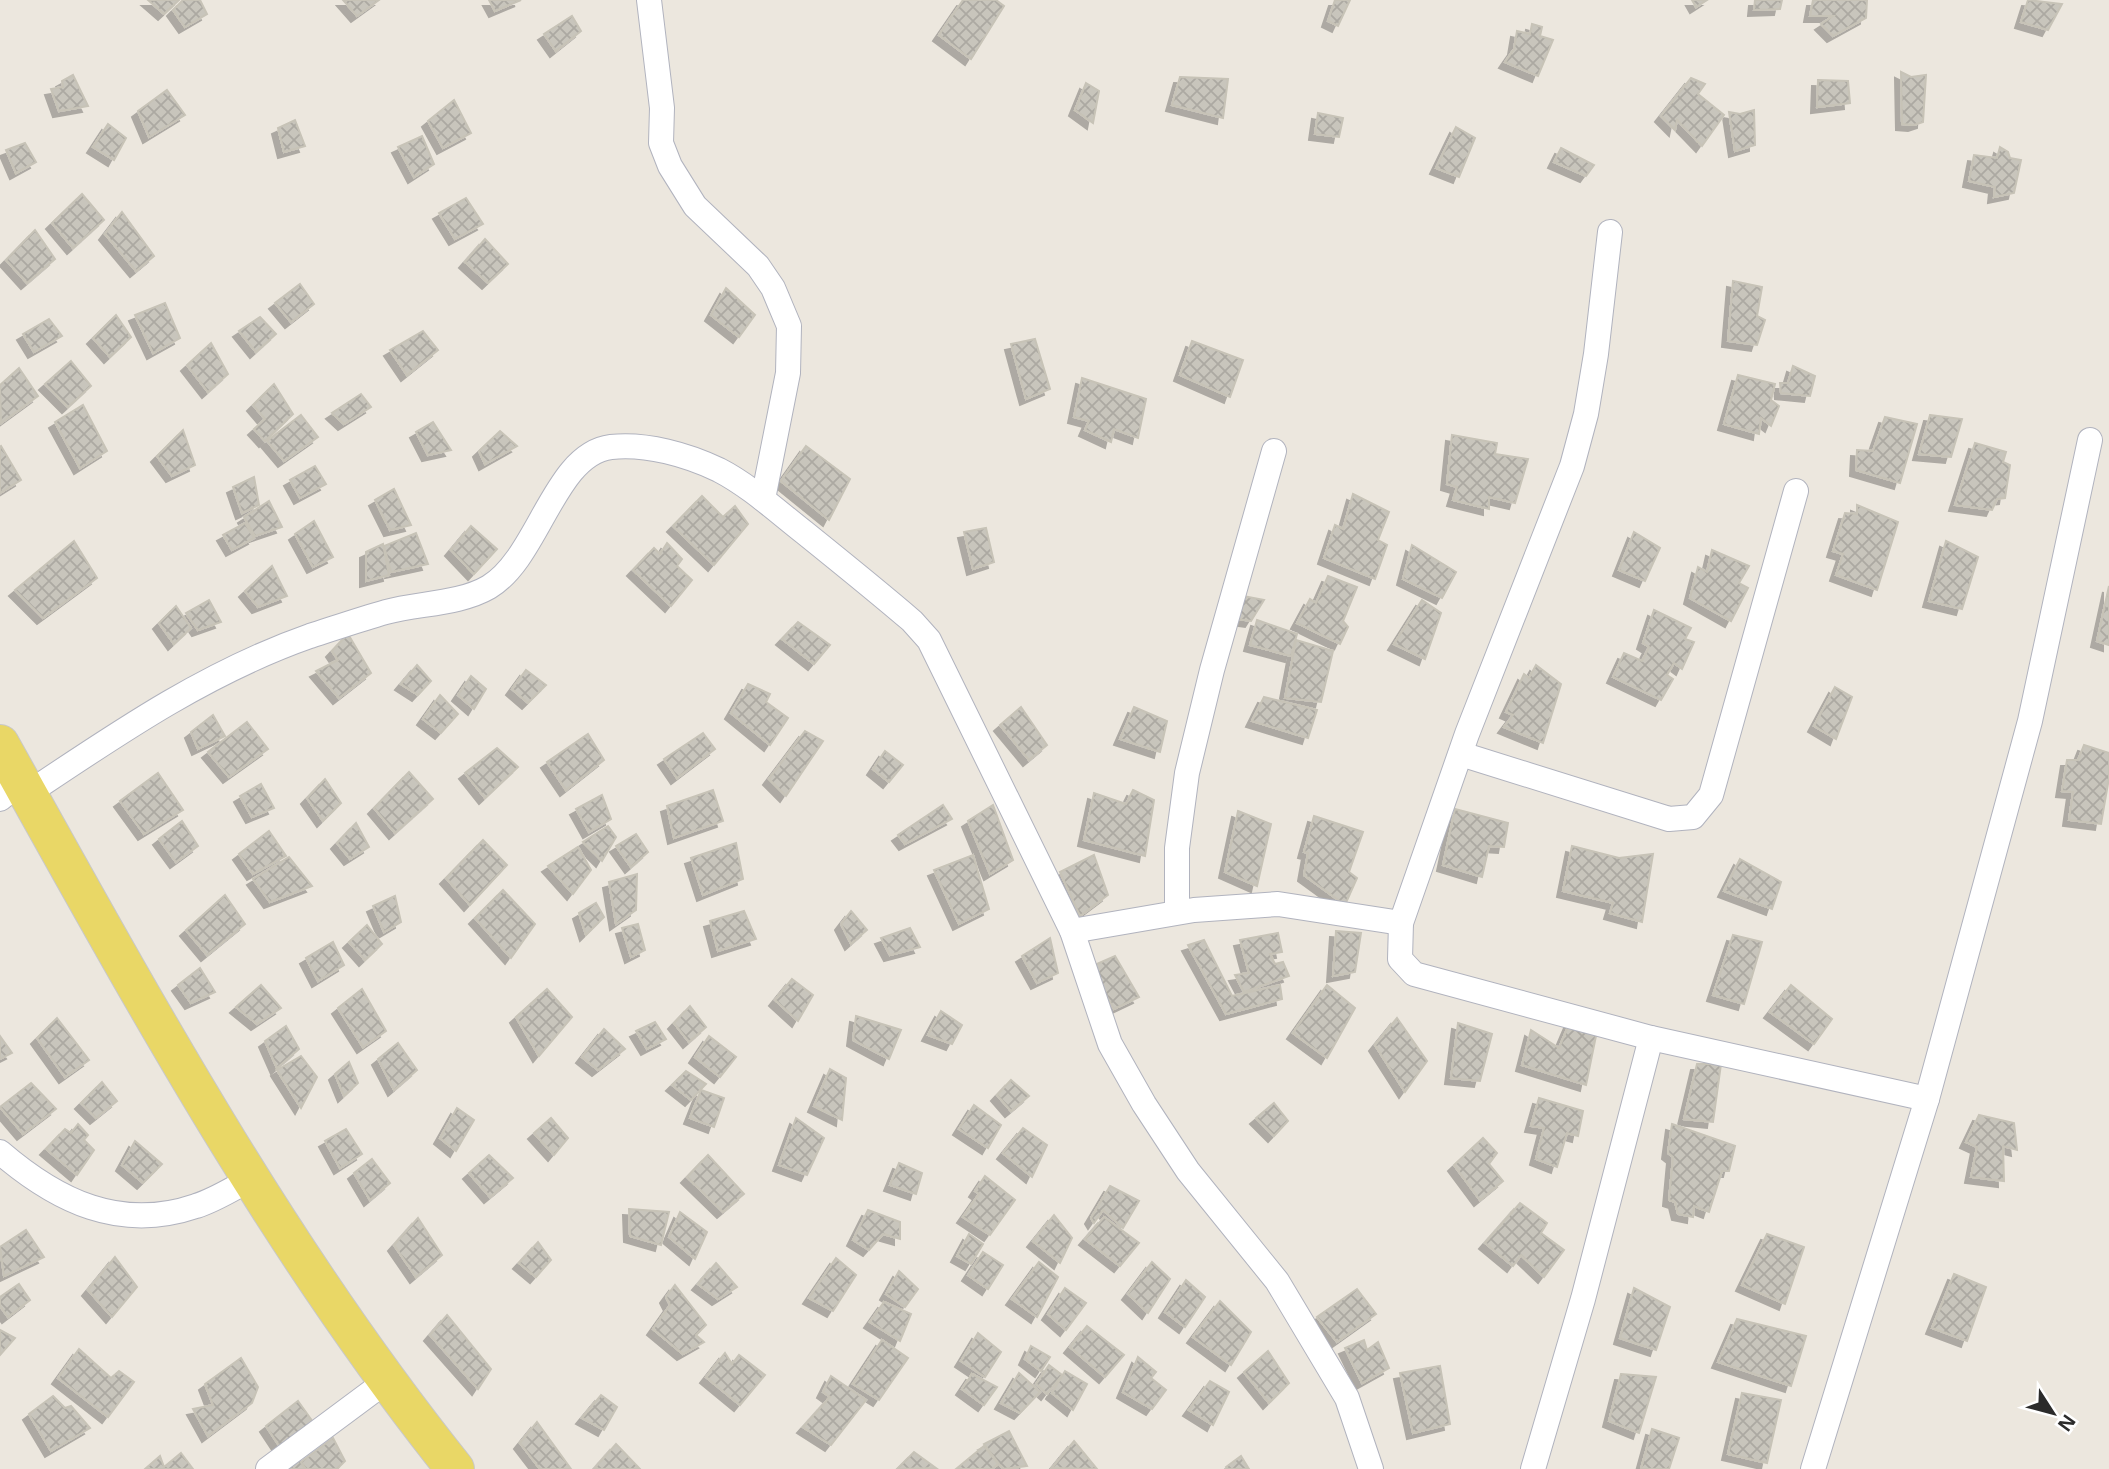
<svg xmlns="http://www.w3.org/2000/svg" width="2109" height="1469" font-family="'Noto Sans',sans-serif">
<defs>
<pattern id="building-cross-hatch" width="8" height="8" patternUnits="userSpaceOnUse" patternTransform="scale(1.75)"><rect width="8" height="8" fill="#c8c5bc"/><path d="M0 0l8 8M0 8l8-8" fill="none" stroke="#aca9a2"/></pattern>
<filter id="shadow"><feDropShadow dx="-6" dy="6" stdDeviation="0" flood-color="#0004"/></filter>
</defs>
<rect width="100%" height="100%" fill="#ece7de"/>
<g fill="url(#building-cross-hatch)" stroke="#c7c3b7" stroke-width="2" filter="url(#shadow)">
<polygon points="148,0 179,0 164,14"/>
<polygon points="183,0 200,0 207,14 185,27 173,10"/>
<polygon points="343,0 379,0 357,16"/>
<polygon points="489,0 521,0 495,11"/>
<polygon points="963,0 996,0 1004,6 971,59 939,35"/>
<polygon points="1335,0 1350,0 1338,26 1328,21"/>
<polygon points="1692,0 1707,0 1696,7"/>
<polygon points="1755,0 1782,0 1780,9 1754,10"/>
<polygon points="1813,0 1867,0 1866,18 1833,36 1821,24 1833,16 1810,16"/>
<polygon points="2028,0 2062,4 2048,30 2021,22"/>
<polygon points="572,16 581,31 556,51 544,34"/>
<polygon points="1532,24 1542,27 1540,36 1553,40 1538,76 1505,62 1514,49 1517,31 1530,34"/>
<polygon points="1901,72 1911,77 1926,75 1923,122 1914,125 1902,124"/>
<polygon points="73,75 88,106 59,111 51,89 63,87 62,81"/>
<polygon points="1180,77 1228,79 1223,118 1172,105"/>
<polygon points="1691,78 1705,84 1698,94 1724,115 1702,146 1677,120 1675,130 1661,116"/>
<polygon points="1818,80 1848,81 1850,103 1817,107"/>
<polygon points="1086,83 1099,91 1093,123 1075,110"/>
<polygon points="167,90 185,115 149,137 138,111"/>
<polygon points="454,100 471,133 443,148 428,121"/>
<polygon points="1754,110 1755,145 1735,151 1729,112 1740,114"/>
<polygon points="1318,113 1343,118 1339,137 1315,134"/>
<polygon points="295,120 305,146 284,152 278,128"/>
<polygon points="108,124 126,138 114,160 93,147"/>
<polygon points="1456,127 1475,138 1459,177 1436,168"/>
<polygon points="422,136 434,164 414,177 398,147"/>
<polygon points="25,143 36,162 16,173 6,150"/>
<polygon points="2000,147 2008,152 2010,158 2021,160 2014,193 1994,197 1995,187 1969,181 1974,155 1997,158"/>
<polygon points="1561,148 1594,165 1586,176 1554,162"/>
<polygon points="82,194 104,220 73,248 52,223"/>
<polygon points="466,198 483,224 455,239 439,213"/>
<polygon points="122,212 154,256 136,271 105,234"/>
<polygon points="35,230 55,259 27,283 6,260"/>
<polygon points="485,239 508,264 488,283 465,262"/>
<polygon points="1733,281 1762,287 1757,316 1765,320 1757,345 1728,341"/>
<polygon points="300,284 314,304 291,322 275,303"/>
<polygon points="726,288 755,315 739,337 711,315"/>
<polygon points="165,303 180,338 153,353 135,315"/>
<polygon points="116,315 131,337 110,357 93,338"/>
<polygon points="260,317 276,334 256,352 239,331"/>
<polygon points="49,319 62,336 34,352 23,334"/>
<polygon points="423,331 438,350 407,375 390,350"/>
<polygon points="1035,339 1050,389 1026,399 1011,344"/>
<polygon points="1192,341 1243,360 1230,397 1180,375"/>
<polygon points="211,343 228,374 208,392 187,365"/>
<polygon points="71,361 91,386 68,407 45,384"/>
<polygon points="1793,366 1815,376 1810,396 1781,393 1780,383 1788,383"/>
<polygon points="19,368 38,396 1,423 0,385"/>
<polygon points="1738,375 1775,384 1771,400 1779,406 1771,426 1761,418 1759,434 1724,424"/>
<polygon points="1082,378 1146,399 1138,438 1114,429 1111,442 1085,430 1089,421 1074,417"/>
<polygon points="274,384 293,414 265,441 254,429 265,419 253,405"/>
<polygon points="361,394 371,407 344,424 332,413"/>
<polygon points="83,405 107,451 80,468 55,422"/>
<polygon points="301,415 318,437 284,461 267,441"/>
<polygon points="1930,415 1962,419 1951,457 1919,454"/>
<polygon points="1885,417 1917,424 1900,483 1856,470 1857,450 1873,451"/>
<polygon points="433,422 451,450 428,455 416,432"/>
<polygon points="183,430 195,465 172,476 157,456"/>
<polygon points="500,431 517,446 485,464 479,451"/>
<polygon points="1452,435 1497,443 1495,454 1528,459 1515,503 1489,497 1489,509 1453,500 1457,487 1447,484"/>
<polygon points="1975,443 2006,452 2003,462 2010,465 2005,498 1997,499 1992,510 1955,505"/>
<polygon points="1,446 21,480 0,493 0,447"/>
<polygon points="806,446 850,479 829,520 781,481"/>
<polygon points="315,466 326,484 300,498 290,480"/>
<polygon points="254,477 259,505 242,513 233,487"/>
<polygon points="394,489 411,525 390,530 375,500"/>
<polygon points="1353,494 1389,512 1378,540 1387,545 1375,579 1324,558 1335,525 1343,529"/>
<polygon points="702,496 723,517 735,506 748,524 714,565 673,526"/>
<polygon points="269,501 282,527 255,536 244,517"/>
<polygon points="1857,505 1898,522 1877,590 1836,575 1843,554 1833,551 1845,513 1857,514"/>
<polygon points="314,521 333,557 313,567 295,534"/>
<polygon points="245,523 254,538 232,550 223,535"/>
<polygon points="471,526 497,549 474,574 451,550"/>
<polygon points="986,528 994,562 973,569 964,532"/>
<polygon points="1634,532 1660,548 1645,581 1619,570"/>
<polygon points="416,533 428,564 391,572 384,546"/>
<polygon points="74,541 97,578 43,618 15,590"/>
<polygon points="1946,541 1978,557 1962,609 1929,601"/>
<polygon points="667,543 682,559 677,566 692,580 671,606 633,570 654,548 660,554"/>
<polygon points="383,544 389,575 366,581 366,552"/>
<polygon points="1412,545 1456,572 1442,598 1403,579"/>
<polygon points="1712,550 1749,566 1739,583 1748,588 1731,621 1690,598 1698,567 1707,572"/>
<polygon points="272,566 287,596 258,607 245,591"/>
<polygon points="1328,576 1357,587 1343,621 1348,627 1340,644 1297,623 1310,599 1316,603"/>
<polygon points="2109,586 2109,645 2097,641"/>
<polygon points="1243,596 1264,600 1251,621 1237,619"/>
<polygon points="209,600 221,622 198,630 186,613"/>
<polygon points="1422,600 1441,613 1425,659 1394,644"/>
<polygon points="176,606 191,628 174,644 159,623"/>
<polygon points="1654,610 1691,628 1685,639 1694,642 1682,669 1674,663 1667,675 1673,679 1661,700 1613,677 1624,653 1642,661 1649,647 1643,643"/>
<polygon points="1257,620 1297,634 1291,656 1250,645"/>
<polygon points="798,622 830,645 814,664 782,639"/>
<polygon points="348,634 371,673 339,698 316,671 338,660 332,651"/>
<polygon points="1296,640 1333,651 1321,702 1285,698"/>
<polygon points="417,665 431,681 418,695 401,684"/>
<polygon points="1536,665 1561,684 1543,743 1504,727 1513,715 1506,712 1524,674 1529,678"/>
<polygon points="526,670 546,685 528,703 512,689"/>
<polygon points="471,676 486,689 474,709 458,695"/>
<polygon points="748,684 770,694 766,702 788,718 770,745 731,713"/>
<polygon points="1835,687 1852,697 1836,739 1814,726"/>
<polygon points="440,695 458,714 441,733 423,719"/>
<polygon points="1264,697 1317,710 1308,738 1252,721"/>
<polygon points="1021,707 1047,745 1029,760 1000,725"/>
<polygon points="1134,707 1167,721 1160,752 1120,739"/>
<polygon points="213,715 225,736 198,749 191,732"/>
<polygon points="247,722 268,749 229,777 208,752"/>
<polygon points="805,731 823,741 786,796 769,779"/>
<polygon points="703,733 715,749 677,778 664,759"/>
<polygon points="588,734 604,760 566,790 547,762"/>
<polygon points="2084,745 2109,753 2109,778 2101,824 2069,820 2073,792 2062,791 2067,760 2078,760"/>
<polygon points="497,748 518,767 485,798 465,773"/>
<polygon points="885,751 903,765 889,782 873,769"/>
<polygon points="409,772 433,799 395,833 374,808"/>
<polygon points="158,773 183,810 144,834 120,801"/>
<polygon points="325,779 341,803 323,821 307,798"/>
<polygon points="261,784 274,808 252,817 240,796"/>
<polygon points="713,790 723,821 674,838 667,806"/>
<polygon points="1133,790 1154,800 1145,856 1084,840 1094,793 1126,804"/>
<polygon points="602,795 611,819 589,832 576,809"/>
<polygon points="943,805 952,819 905,844 898,835"/>
<polygon points="993,805 1013,860 990,874 968,821"/>
<polygon points="1455,809 1508,823 1504,847 1489,846 1482,877 1443,865"/>
<polygon points="1238,811 1271,824 1257,886 1225,872"/>
<polygon points="1314,816 1363,832 1349,872 1357,878 1345,905 1304,875 1308,853 1304,852"/>
<polygon points="182,821 198,846 176,862 159,839"/>
<polygon points="356,823 369,847 350,859 337,843"/>
<polygon points="608,826 616,837 602,861 583,842"/>
<polygon points="269,831 286,856 253,874 239,854"/>
<polygon points="636,834 648,852 631,867 616,846"/>
<polygon points="483,840 507,865 470,905 446,878"/>
<polygon points="736,843 743,879 703,895 691,858"/>
<polygon points="1572,846 1619,858 1653,854 1642,922 1610,913 1613,903 1563,891"/>
<polygon points="578,847 591,870 573,894 548,866"/>
<polygon points="973,855 989,909 959,924 934,870"/>
<polygon points="1094,855 1108,895 1080,916 1060,872"/>
<polygon points="289,857 312,886 270,902 253,879"/>
<polygon points="1740,859 1781,882 1772,909 1724,891"/>
<polygon points="637,874 636,910 616,924 609,882"/>
<polygon points="503,890 535,924 511,958 475,918"/>
<polygon points="225,895 245,924 207,955 186,930"/>
<polygon points="395,896 401,922 384,932 373,906"/>
<polygon points="596,903 604,917 586,935 579,913"/>
<polygon points="744,911 756,939 718,951 710,921"/>
<polygon points="851,911 867,930 851,944 841,924"/>
<polygon points="638,924 645,950 631,957 622,928"/>
<polygon points="367,925 382,944 365,960 349,942"/>
<polygon points="910,928 920,947 890,955 881,938"/>
<polygon points="1336,931 1361,933 1355,972 1333,976"/>
<polygon points="1278,933 1282,952 1270,954 1275,964 1283,962 1289,976 1244,992 1235,975 1249,973 1240,940"/>
<polygon points="1733,935 1762,942 1744,1004 1713,995"/>
<polygon points="1050,938 1058,973 1037,983 1022,956"/>
<polygon points="1204,940 1232,996 1280,985 1282,999 1226,1014 1188,945"/>
<polygon points="333,942 344,965 318,981 306,958"/>
<polygon points="1115,956 1139,997 1114,1009 1090,967"/>
<polygon points="200,968 215,992 191,1003 178,985"/>
<polygon points="792,979 813,995 798,1021 775,1000"/>
<polygon points="261,985 281,1008 257,1024 236,1007"/>
<polygon points="1327,985 1355,1008 1327,1058 1293,1033"/>
<polygon points="1791,985 1832,1019 1814,1044 1770,1012"/>
<polygon points="362,989 386,1031 363,1047 338,1008"/>
<polygon points="547,989 572,1017 539,1056 516,1017"/>
<polygon points="690,1006 706,1027 689,1042 674,1023"/>
<polygon points="941,1011 962,1025 952,1044 928,1035"/>
<polygon points="856,1016 901,1030 889,1059 853,1040"/>
<polygon points="57,1018 89,1060 65,1077 37,1038"/>
<polygon points="1397,1018 1427,1061 1405,1092 1375,1045"/>
<polygon points="655,1022 666,1039 647,1049 636,1031"/>
<polygon points="1570,1022 1598,1026 1586,1085 1522,1065 1531,1030 1559,1048"/>
<polygon points="1458,1023 1492,1034 1480,1081 1451,1078"/>
<polygon points="286,1026 299,1049 277,1068 265,1041"/>
<polygon points="604,1029 625,1049 598,1070 582,1057"/>
<polygon points="0,1036 12,1053 0,1059"/>
<polygon points="709,1036 736,1057 720,1077 695,1057"/>
<polygon points="398,1043 417,1070 394,1090 378,1059"/>
<polygon points="301,1056 317,1077 301,1108 277,1070"/>
<polygon points="349,1062 358,1083 344,1096 335,1074"/>
<polygon points="1697,1064 1721,1064 1713,1122 1684,1119"/>
<polygon points="830,1069 846,1078 842,1120 814,1106"/>
<polygon points="686,1071 706,1084 691,1100 672,1085"/>
<polygon points="1011,1080 1029,1096 1011,1111 997,1095"/>
<polygon points="102,1082 117,1101 96,1118 81,1103"/>
<polygon points="31,1083 56,1109 23,1134 0,1107"/>
<polygon points="701,1090 724,1098 714,1127 690,1118"/>
<polygon points="1539,1098 1583,1111 1578,1136 1567,1133 1557,1167 1536,1159 1544,1128 1531,1126"/>
<polygon points="1274,1103 1288,1121 1274,1136 1256,1118"/>
<polygon points="974,1105 1001,1125 988,1148 959,1129"/>
<polygon points="457,1108 474,1120 456,1151 440,1138"/>
<polygon points="1979,1115 2014,1123 2017,1150 2003,1146 2004,1181 1971,1177 1977,1147 1966,1142"/>
<polygon points="551,1118 568,1138 554,1155 534,1133"/>
<polygon points="796,1118 824,1138 807,1175 779,1165"/>
<polygon points="78,1124 88,1135 84,1140 94,1150 77,1175 46,1149 65,1129 71,1133"/>
<polygon points="1672,1124 1735,1146 1729,1171 1722,1171 1709,1212 1694,1206 1693,1217 1678,1214 1675,1202 1669,1200 1673,1157 1668,1153"/>
<polygon points="1023,1128 1047,1145 1032,1177 1003,1153"/>
<polygon points="346,1129 362,1154 340,1168 325,1141"/>
<polygon points="1483,1138 1497,1153 1489,1164 1503,1181 1480,1200 1454,1165"/>
<polygon points="135,1141 162,1164 143,1183 122,1165"/>
<polygon points="489,1155 513,1178 490,1197 469,1173"/>
<polygon points="708,1155 744,1194 723,1212 687,1177"/>
<polygon points="372,1159 390,1183 370,1200 354,1173"/>
<polygon points="899,1163 922,1173 916,1194 890,1185"/>
<polygon points="985,1176 1015,1200 990,1235 963,1217 979,1194 975,1191"/>
<polygon points="1110,1186 1139,1201 1123,1228 1103,1210 1094,1223 1091,1218"/>
<polygon points="1520,1203 1547,1223 1541,1233 1564,1250 1544,1277 1521,1255 1513,1266 1485,1243"/>
<polygon points="629,1209 669,1212 661,1245 630,1236"/>
<polygon points="868,1210 900,1222 900,1239 883,1234 869,1250 853,1240"/>
<polygon points="680,1212 707,1232 695,1259 669,1237"/>
<polygon points="1054,1215 1072,1238 1060,1263 1033,1241"/>
<polygon points="1104,1217 1139,1243 1120,1266 1085,1239"/>
<polygon points="418,1218 442,1255 416,1277 394,1245"/>
<polygon points="26,1230 44,1257 4,1276 0,1247"/>
<polygon points="969,1234 983,1244 971,1264 957,1256"/>
<polygon points="1767,1234 1804,1247 1785,1304 1742,1285"/>
<polygon points="538,1242 551,1260 536,1277 519,1263"/>
<polygon points="983,1252 1003,1265 988,1289 968,1275"/>
<polygon points="115,1257 137,1287 112,1317 88,1290"/>
<polygon points="836,1258 856,1275 833,1311 809,1298"/>
<polygon points="1039,1262 1058,1277 1037,1317 1012,1299"/>
<polygon points="1152,1262 1170,1279 1148,1313 1128,1294"/>
<polygon points="716,1263 737,1287 718,1299 698,1284"/>
<polygon points="899,1271 918,1289 905,1307 886,1294"/>
<polygon points="1954,1274 1986,1287 1967,1341 1932,1328"/>
<polygon points="1186,1280 1205,1297 1185,1327 1165,1312"/>
<polygon points="19,1284 30,1300 8,1317 0,1306 0,1297"/>
<polygon points="675,1285 706,1325 696,1335 704,1342 683,1354 653,1329 670,1305 666,1297"/>
<polygon points="1065,1288 1086,1303 1066,1330 1048,1314"/>
<polygon points="1634,1288 1670,1307 1656,1350 1620,1338"/>
<polygon points="1357,1289 1376,1314 1337,1342 1317,1317"/>
<polygon points="1220,1301 1251,1332 1231,1365 1193,1337"/>
<polygon points="884,1302 911,1314 900,1341 870,1322"/>
<polygon points="447,1315 491,1369 478,1389 430,1335"/>
<polygon points="1737,1319 1806,1336 1791,1386 1718,1362"/>
<polygon points="1087,1326 1124,1355 1105,1377 1070,1347"/>
<polygon points="0,1330 15,1338 0,1355"/>
<polygon points="978,1333 1001,1352 985,1377 961,1361"/>
<polygon points="882,1340 908,1358 879,1400 853,1384"/>
<polygon points="1364,1340 1367,1350 1378,1342 1389,1368 1362,1383 1345,1348"/>
<polygon points="1031,1346 1050,1357 1041,1371 1025,1359"/>
<polygon points="79,1349 111,1378 119,1371 134,1382 108,1417 58,1378"/>
<polygon points="1268,1351 1289,1383 1269,1403 1244,1372"/>
<polygon points="725,1353 732,1364 739,1355 765,1375 740,1405 706,1377"/>
<polygon points="1138,1357 1156,1372 1151,1378 1166,1390 1152,1409 1123,1392"/>
<polygon points="241,1358 258,1387 252,1403 208,1436 193,1409 213,1405 205,1384"/>
<polygon points="1049,1365 1062,1375 1047,1394 1036,1384"/>
<polygon points="1440,1366 1450,1424 1413,1433 1400,1373"/>
<polygon points="1065,1371 1087,1384 1073,1410 1052,1393"/>
<polygon points="1019,1373 1040,1392 1020,1413 1001,1403"/>
<polygon points="972,1374 997,1387 984,1405 962,1389"/>
<polygon points="1621,1374 1656,1377 1639,1433 1609,1421"/>
<polygon points="831,1376 866,1400 831,1445 803,1427 830,1397 823,1392"/>
<polygon points="1210,1381 1229,1392 1213,1425 1189,1410"/>
<polygon points="1742,1393 1781,1400 1767,1463 1728,1454"/>
<polygon points="601,1395 617,1407 604,1430 582,1418"/>
<polygon points="53,1396 65,1408 71,1406 90,1428 51,1451 29,1414"/>
<polygon points="298,1401 313,1422 280,1447 266,1426"/>
<polygon points="537,1422 571,1469 540,1469 520,1443"/>
<polygon points="1652,1429 1679,1438 1669,1469 1641,1469"/>
<polygon points="1009,1431 1027,1466 1003,1469 984,1444"/>
<polygon points="333,1438 345,1461 337,1469 306,1469 301,1462"/>
<polygon points="1074,1441 1097,1469 1052,1468"/>
<polygon points="616,1444 640,1469 594,1469"/>
<polygon points="984,1446 998,1464 992,1469 956,1469"/>
<polygon points="914,1452 936,1468 897,1469"/>
<polygon points="181,1453 193,1469 145,1469 160,1456 164,1467"/>
<polygon points="1241,1456 1249,1469 1227,1469 1226,1467"/>
<polygon points="299,1459 305,1469 287,1469"/>
</g>
<g fill="none" stroke-linecap="round" stroke-linejoin="round">
<g stroke="#b1b3be" stroke-width="26">
<g id="street">
<polyline points="649,0 662,108 661,143 670,166 695,206 758,266 773,288 789,326 788,373 763,499"/>
<polyline points="1610,232 1596,354 1586,414 1572,466 1467,734 1401,923 1400,959 1414,974 1651,1038 1927,1099"/>
<polyline points="1461,754 1669,819 1693,817 1711,795 1796,491"/>
<path d="M 27,794 C 118,733 207,672 310,636 C 335,628 361,619 386,612 C 420,603 460,604 489,587 C 539,557 554,454 611,447 C 646,443 688,455 719,470 C 750,486 778,512 805,533 C 841,562 877,591 912,621 L 929,640 L 1072,931 L 1194,910 L 1278,904 L 1401,923"/>
<polyline points="0,799 21,782"/>
<polyline points="1177,912 1177,848 1187,773 1212,670 1274,451"/>
<polyline points="1072,931 1110,1044 1144,1104 1188,1171 1277,1281 1347,1398 1371,1469"/>
<path d="M 0,1152 C 57,1201 120,1232 196,1206 C 215,1200 232,1189 249,1180"/>
<polyline points="268,1469 385,1382"/>
<polyline points="1533,1469 1583,1299 1651,1038"/>
<polyline points="1813,1469 1927,1099 2030,721 2090,440"/>
</g>
</g>
<g stroke="#c8c8c8" stroke-width="40">
<path id="primary" d="M 0,744 C 139,993 276,1246 455,1469"/>
</g>
<use href="#street" stroke="#fff" stroke-width="24"/>
<use href="#primary" stroke="#e9d766" stroke-width="38"/>
</g>
<g transform="translate(2053 1413) rotate(126)" stroke="#ffffff" stroke-width="5" paint-order="stroke">
<path d="M0-5L12 26L0 18L-12 26Z" fill="#2b2b2b"/>
<text y="-10" font-size="19" font-weight="bold" text-anchor="middle" fill="#2b2b2b">N</text>
</g>
</svg>
